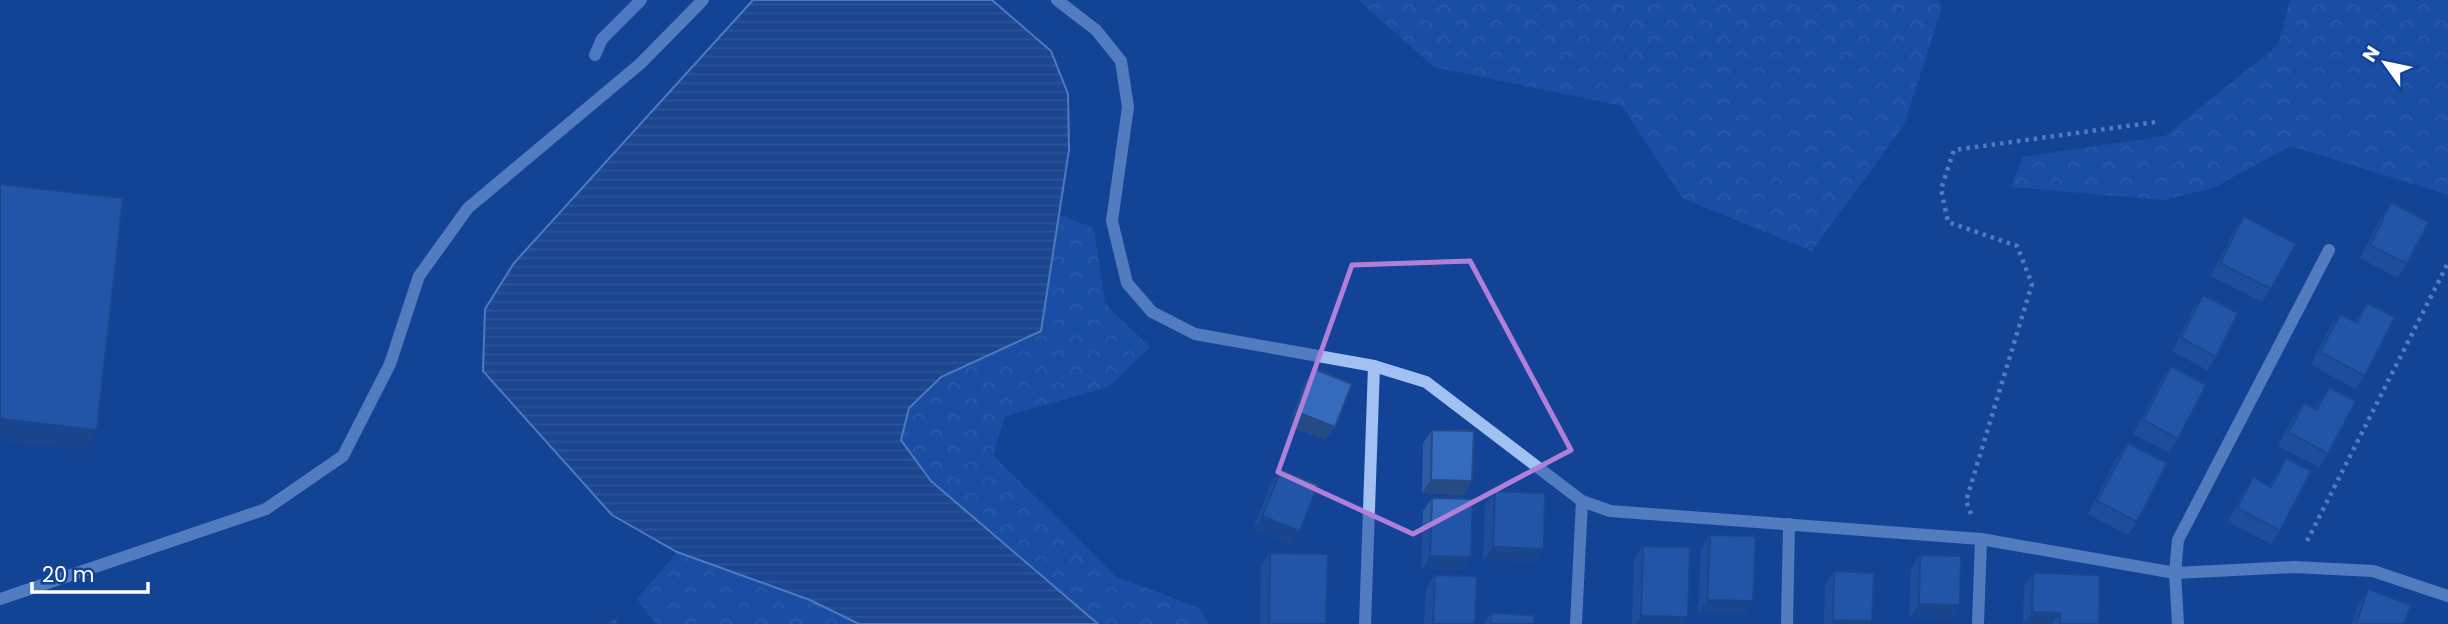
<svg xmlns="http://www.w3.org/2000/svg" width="2448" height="624" font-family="Poppins,sans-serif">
<defs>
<pattern id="forest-crowns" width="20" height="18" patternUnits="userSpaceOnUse" patternTransform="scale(1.75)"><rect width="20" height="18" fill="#245cb5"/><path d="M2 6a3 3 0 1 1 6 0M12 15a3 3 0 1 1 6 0" fill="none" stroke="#4574c0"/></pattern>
<pattern id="water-rules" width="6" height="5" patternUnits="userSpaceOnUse" patternTransform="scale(1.75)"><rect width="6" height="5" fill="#284c8a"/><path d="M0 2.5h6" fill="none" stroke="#48679c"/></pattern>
</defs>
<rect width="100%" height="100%" fill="#124396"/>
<g fill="url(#forest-crowns)">
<polygon points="1358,0 1939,0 1942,8 1904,125 1812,251 1682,198 1622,106 1434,67"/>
<polygon points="2290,0 2448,0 2448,195 2291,146 2213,188 2163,200 2011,187 2023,157 2165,136 2278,45"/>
<polygon points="1059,215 1094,228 1105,304 1150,347 1109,387 1005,416 993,455 1117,577 1200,608 1208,624 1098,624 931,481 901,440 909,408 942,377 1041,331"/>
<polygon points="677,552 810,600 859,624 656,624 637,599"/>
</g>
<polygon fill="url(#water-rules)" stroke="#93bbf6" stroke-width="2" points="753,0 992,0 1051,51 1068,94 1069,150 1041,331 941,377 909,408 901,440 931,481 1098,624 859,624 810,600 677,552 612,515 483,371 485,309 514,263"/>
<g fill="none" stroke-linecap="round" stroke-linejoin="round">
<polyline stroke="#93bbf6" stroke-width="12" points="595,55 602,39 641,0"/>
<g stroke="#a1c1f3" stroke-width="4.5" stroke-dasharray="3.5 5" stroke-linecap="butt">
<polyline points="1971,514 1966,501 2032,284 2017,246 1948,222 1941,189 1954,150 2156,122"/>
<polyline points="2307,541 2448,263"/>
</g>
<g stroke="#a1c1f3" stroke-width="12">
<polyline points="1057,0 1096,30 1121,61 1128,107 1112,221 1127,283 1152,312 1195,334 1374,366 1426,382 1582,501 1610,511 1981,539 2175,573 2294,567 2373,571 2448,596"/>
<polyline points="0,599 266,509 343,456 390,364 419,276 468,208 640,64 703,0"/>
<polyline points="1365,624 1374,366"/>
<polyline points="1576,624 1582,501"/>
<polyline points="1787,624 1789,524"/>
<polyline points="1978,624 1981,539"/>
<polyline points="2178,624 2175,573 2178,540 2329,250"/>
</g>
</g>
<g fill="#2e5ba2">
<polygon points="2391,202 2407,264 2398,278 2360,258 2382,216"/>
<polygon points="2244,216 2271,289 2262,302 2211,276 2235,229"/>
<polygon points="2203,295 2216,357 2207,370 2172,351 2194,308"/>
<polygon points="2367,303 2365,376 2356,389 2311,365 2330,327 2340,314 2355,322"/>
<polygon points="2171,366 2178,439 2169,452 2133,434 2162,379"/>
<polygon points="1314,369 1325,440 1288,425 1305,382"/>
<polygon points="2329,387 2328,454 2319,467 2278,446 2294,416 2304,403 2315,409"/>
<polygon points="1432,430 1472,481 1463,495 1422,493 1423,443"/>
<polygon points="2128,443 2137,522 2128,535 2088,514 2118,456"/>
<polygon points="2286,458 2280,531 2271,544 2228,522 2244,491 2253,477 2269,486 2277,472"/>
<polygon points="1281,470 1290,544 1253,529 1271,483"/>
<polygon points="1495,491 1534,562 1483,560 1485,504"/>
<polygon points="1432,498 1471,557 1462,570 1421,569 1423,511"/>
<polygon points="1710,535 1753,601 1744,614 1698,613 1701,548"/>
<polygon points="1643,546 1683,624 1632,624 1634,559"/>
<polygon points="1270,553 1326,624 1260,624 1261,566"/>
<polygon points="1920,555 1960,605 1951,619 1909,617 1911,568"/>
<polygon points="1834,571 1870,624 1824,624 1825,585"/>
<polygon points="2033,573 2099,624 2023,624 2024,586"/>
<polygon points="1435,575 1475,624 1424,624 1426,588"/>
<polygon points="2368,589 2404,624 2352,624 2359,603"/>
<polygon points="1491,613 1534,624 1486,624 1486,620"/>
</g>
<g fill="#254a84">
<polygon points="1297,412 1335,427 1325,440 1288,425"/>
<polygon points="0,419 97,430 83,450 0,441"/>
<polygon points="1431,480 1472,481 1463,495 1422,493"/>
<polygon points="1262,516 1300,531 1290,544 1253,529"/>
<polygon points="1493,547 1544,549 1534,562 1483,560"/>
<polygon points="1430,556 1471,557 1462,570 1421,569"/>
<polygon points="1707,600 1753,601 1744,614 1698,613"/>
<polygon points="1919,604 1960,605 1951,619 1909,617"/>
<polygon points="2032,612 2060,613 2053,624 2024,624"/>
<polygon points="1641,616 1688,617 1683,624 1635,624"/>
<polygon points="1833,620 1872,621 1870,624 1830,624"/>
</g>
<g fill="#356abc" stroke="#254a84" stroke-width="2">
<polygon points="0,184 123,198 97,430 0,419"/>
<polygon points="2391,202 2429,222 2407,264 2370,245"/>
<polygon points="2244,216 2296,244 2271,289 2220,263"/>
<polygon points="2203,295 2238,313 2216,357 2181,338"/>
<polygon points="2367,303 2395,317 2365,376 2320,352 2340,314 2357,323"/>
<polygon points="2171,366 2206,385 2178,439 2143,420"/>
<polygon points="1314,369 1352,384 1335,427 1297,412"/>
<polygon points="2329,387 2356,401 2328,454 2288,432 2304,403 2317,410"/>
<polygon points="1432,430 1474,431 1472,481 1431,480"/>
<polygon points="2128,443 2167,463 2137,522 2097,501"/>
<polygon points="2286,458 2311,471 2280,531 2237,508 2253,477 2271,487"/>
<polygon points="1281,470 1318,485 1300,531 1262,516"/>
<polygon points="1495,491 1545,493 1544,549 1493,547"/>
<polygon points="1432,498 1473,499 1471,557 1430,556"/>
<polygon points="1710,535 1756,536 1753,601 1707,600"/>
<polygon points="1643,546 1690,547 1688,617 1641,616"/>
<polygon points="1270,553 1328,554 1326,624 1269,624"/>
<polygon points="1920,555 1961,556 1960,605 1919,604"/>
<polygon points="1834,571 1874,573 1872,621 1833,620"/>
<polygon points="2033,573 2100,575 2099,624 2060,624 2060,613 2032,612"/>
<polygon points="1435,575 1477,576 1475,624 1433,624"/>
<polygon points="2368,589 2411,605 2404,624 2356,624"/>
<polygon points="1491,613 1534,615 1534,624 1491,624"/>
<polygon points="616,618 618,624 604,624"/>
</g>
<path d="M0 0H2448V624H0ZM 1470,261 L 1571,450 L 1413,534 L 1278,472 L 1352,265 Z" fill="#124396" fill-opacity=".55" fill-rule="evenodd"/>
<path fill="none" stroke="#b080d9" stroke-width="5" stroke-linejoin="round" d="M 1470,261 L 1571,450 L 1413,534 L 1278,472 L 1352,265 Z"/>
<g transform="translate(2385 63) rotate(303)" stroke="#124396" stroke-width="5" paint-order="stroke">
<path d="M0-5L12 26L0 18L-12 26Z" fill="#ffffff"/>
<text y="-10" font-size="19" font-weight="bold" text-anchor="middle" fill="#ffffff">N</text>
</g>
<path d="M32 582v10h116v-10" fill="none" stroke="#ffffff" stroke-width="3.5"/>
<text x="42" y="582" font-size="21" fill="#ffffff" stroke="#124396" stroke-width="5" paint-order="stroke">20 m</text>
</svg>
